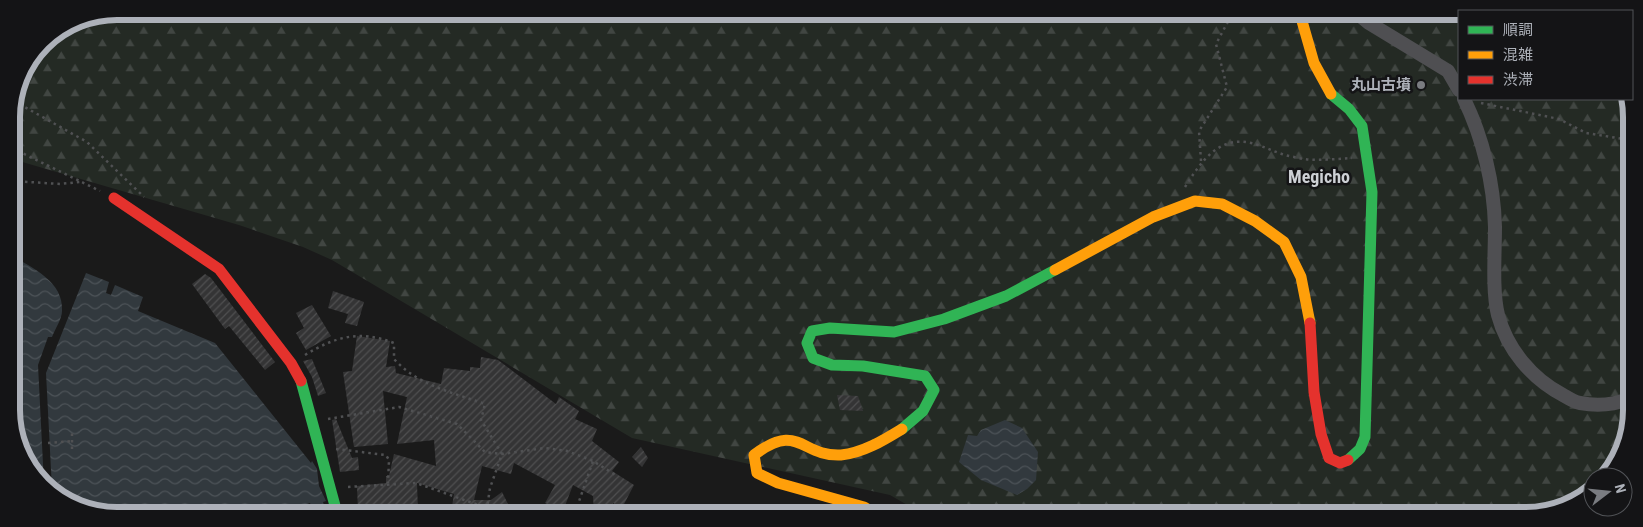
<svg xmlns="http://www.w3.org/2000/svg" width="1643" height="527" font-family="'Roboto Condensed','Noto Sans JP',sans-serif">
<defs>
<pattern id="forest-firs" width="22" height="20" patternUnits="userSpaceOnUse" patternTransform="scale(1.25)"><rect width="22" height="20" fill="#242a24"/><path d="M5 1l3.5 6h-7zM16 11l3.5 6h-7z" fill="#414642"/></pattern>
<pattern id="water-waves" width="16" height="10" patternUnits="userSpaceOnUse" patternTransform="scale(1.25)"><rect width="16" height="10" fill="#32393e"/><path d="M0 5q4-4 8 0t8 0" fill="none" stroke="#4d5358"/></pattern>
<pattern id="building-hatch" width="6" height="6" patternUnits="userSpaceOnUse" patternTransform="scale(1.25)"><rect width="6" height="6" fill="#343435"/><path d="M-1 1l2-2M0 6l6-6M5 7l2-2" fill="none" stroke="#4f4f50"/></pattern>
</defs>
<rect width="100%" height="100%" fill="#1a1a1a"/>
<path fill="url(#forest-firs)" d="M 117,11 L 1459,15 L 1459,99 L 1630,99 L 1628,437 L 1602,477 L 1593,477 L 1593,490 L 1590,494 L 1532,516 L 923,514 L 890,495 L 632,438 L 332,260 L 303,247 L 239,225 L 12,159 C 11,98 14,50 76,20 C 88,14 105,14 117,11 Z"/>
<g fill="url(#water-waves)">
<path d="M 12,256 C 33,268 64,282 62,311 C 62,319 55,329 52,337 L 48,337 L 38,365 L 44,484 L 38,480 L 13,430 Z"/>
<polygon points="86,273 109,282 106,293 111,295 115,285 143,297 138,311 215,343 311,463 312,461 317,469 319,486 326,501 323,502 324,506 313,510 310,503 282,513 90,512 52,489 46,373"/>
<polygon points="1005,420 1022,428 1038,452 1036,480 1027,489 1017,495 981,480 959,462 968,435 977,436 981,430"/>
</g>
<g fill="url(#building-hatch)">
<polygon points="205,274 211,278 275,362 265,370 229,326 225,329 192,284"/>
<polygon points="333,291 364,302 357,326 345,323 348,314 328,308"/>
<polygon points="312,305 331,336 306,350 296,333 304,328 296,313"/>
<polygon points="357,336 390,341 386,367 395,366 396,373 441,384 444,368 470,371 470,367 480,368 481,357 498,360 556,404 559,397 579,411 575,419 597,429 592,441 619,462 612,471 634,485 622,508 613,503 613,513 594,513 593,496 573,485 563,511 545,503 555,485 514,463 511,474 482,466 474,500 491,500 502,492 509,506 498,513 451,513 454,494 417,483 418,511 358,512 357,486 386,483 386,476 389,476 394,454 436,466 434,440 397,444 407,397 383,391 388,444 354,447 343,372 352,371"/>
<polygon points="312,359 326,393 318,396 312,377 303,361"/>
<polygon points="837,395 858,396 863,411 840,410"/>
<polygon points="336,419 352,458 358,457 359,470 340,472 332,420"/>
<polygon points="641,447 648,458 642,467 632,457"/>
</g>
<g fill="none" stroke-linecap="round" stroke-linejoin="round">
<g stroke="#505153" stroke-width="2.5" stroke-dasharray="2.5 4" stroke-linecap="butt">
<path d="M 820,13 C 867,27 902,20 949,13"/>
<polyline points="863,13 881,21"/>
<polyline points="14,101 87,142 144,197"/>
<polyline points="1481,103 1559,119 1586,133 1630,140"/>
<polyline points="12,148 100,191"/>
<polyline points="1201,161 1199,131 1227,87 1216,44 1232,14"/>
<polyline points="12,181 60,184 80,182"/>
<path d="M 1185,187 C 1202,160 1221,132 1258,145 C 1270,149 1281,155 1294,157 C 1313,162 1333,159 1352,158"/>
<path d="M 305,355 C 336,336 360,330 394,343 L 394,359 C 417,385 454,393 485,404 L 481,420 L 502,454 L 490,488 L 487,508"/>
<polyline points="328,419 399,407 457,424 485,452 502,454 545,448 567,451 593,461 617,476"/>
<polyline points="48,443 72,441"/>
<polyline points="72,449 72,432"/>
<polyline points="336,449 386,455 389,460 388,483"/>
<polyline points="348,487 416,483 487,508 492,513"/>
<polyline points="575,513 593,461"/>
</g>
<g stroke="#4f4f52" stroke-width="14">
<polyline points="1358,14 1369,23 1448,71 1459,90"/>
<path d="M 1464,99 C 1483,138 1494,184 1495,227 C 1495,253 1492,291 1498,315 C 1507,349 1532,379 1563,395 C 1568,398 1574,402 1580,403 C 1596,406 1613,405 1628,399"/>
</g>
<g stroke="#30b455" stroke-width="11">
<polyline points="1331,94 1349,109 1362,126 1372,192 1365,437 1360,449 1348,460"/>
<polyline points="301,381 337,513"/>
<polyline points="902,429 923,411 934,390 925,376 863,366 832,365 813,358 807,343 812,331 830,328 894,332 944,319 1006,296 1055,270"/>
</g>
<g stroke="#ff9f0a" stroke-width="11">
<polyline points="1300,14 1314,63 1331,94"/>
<polyline points="1055,270 1153,217 1195,201 1222,204 1255,221 1284,242 1301,277 1310,323"/>
<path d="M 876,514 L 864,507 L 778,483 L 757,473 L 754,455 C 799,421 801,457 841,455 C 863,453 884,440 902,429"/>
</g>
<g stroke="#e5322d" stroke-width="11">
<polyline points="114,198 219,269 291,363 301,381"/>
<polyline points="1310,323 1314,392 1321,434 1329,458 1340,463 1348,460"/>
</g>
</g>
<circle fill="#7a7c81" stroke="#141416" stroke-width="2" cx="1421" cy="85" r="5"/>
<g text-anchor="middle" dominant-baseline="central" stroke-width="5" stroke-linejoin="round" paint-order="stroke">
<g font-size="15" font-weight="bold" fill="#adb1b9" stroke="#141416" text-anchor="end">
<text x="1411" y="85">丸山古墳</text>
</g>
<g font-size="18" font-weight="bold" fill="#cdd0d5" stroke="#141416">
<text x="1319" y="176">Megicho</text>
</g>
</g>
<path d="M0 0H1643V527H0ZM117 20H1526A97 97 0 0 1 1623 117V410A97 97 0 0 1 1526 507H117A97 97 0 0 1 20 410V117A97 97 0 0 1 117 20Z" fill="#141416" fill-rule="evenodd"/>
<path fill="none" stroke="#adb1b9" stroke-width="6" d="M117 20H1526A97 97 0 0 1 1623 117V410A97 97 0 0 1 1526 507H117A97 97 0 0 1 20 410V117A97 97 0 0 1 117 20Z"/>
<rect x="1458" y="10" width="175" height="90" fill="#141416" stroke="#515357"/>
<rect x="1468" y="26" width="25" height="8" fill="#30b455" stroke="#515357"/>
<text x="1503" y="35" font-size="15" fill="#adb1b9">順調</text>
<rect x="1468" y="51" width="25" height="8" fill="#ff9f0a" stroke="#515357"/>
<text x="1503" y="60" font-size="15" fill="#adb1b9">混雑</text>
<rect x="1468" y="76" width="25" height="8" fill="#e5322d" stroke="#515357"/>
<text x="1503" y="85" font-size="15" fill="#adb1b9">渋滞</text>
<g transform="translate(1608 492) rotate(74)"><circle r="24" fill="#141416" stroke="#515357"/>
<path d="M0-4L9 19L0 12L-9 19Z" fill="#7a7c81"/>
<text y="-8" font-size="14" font-weight="bold" text-anchor="middle" fill="#adb1b9">N</text>
</g>
</svg>
